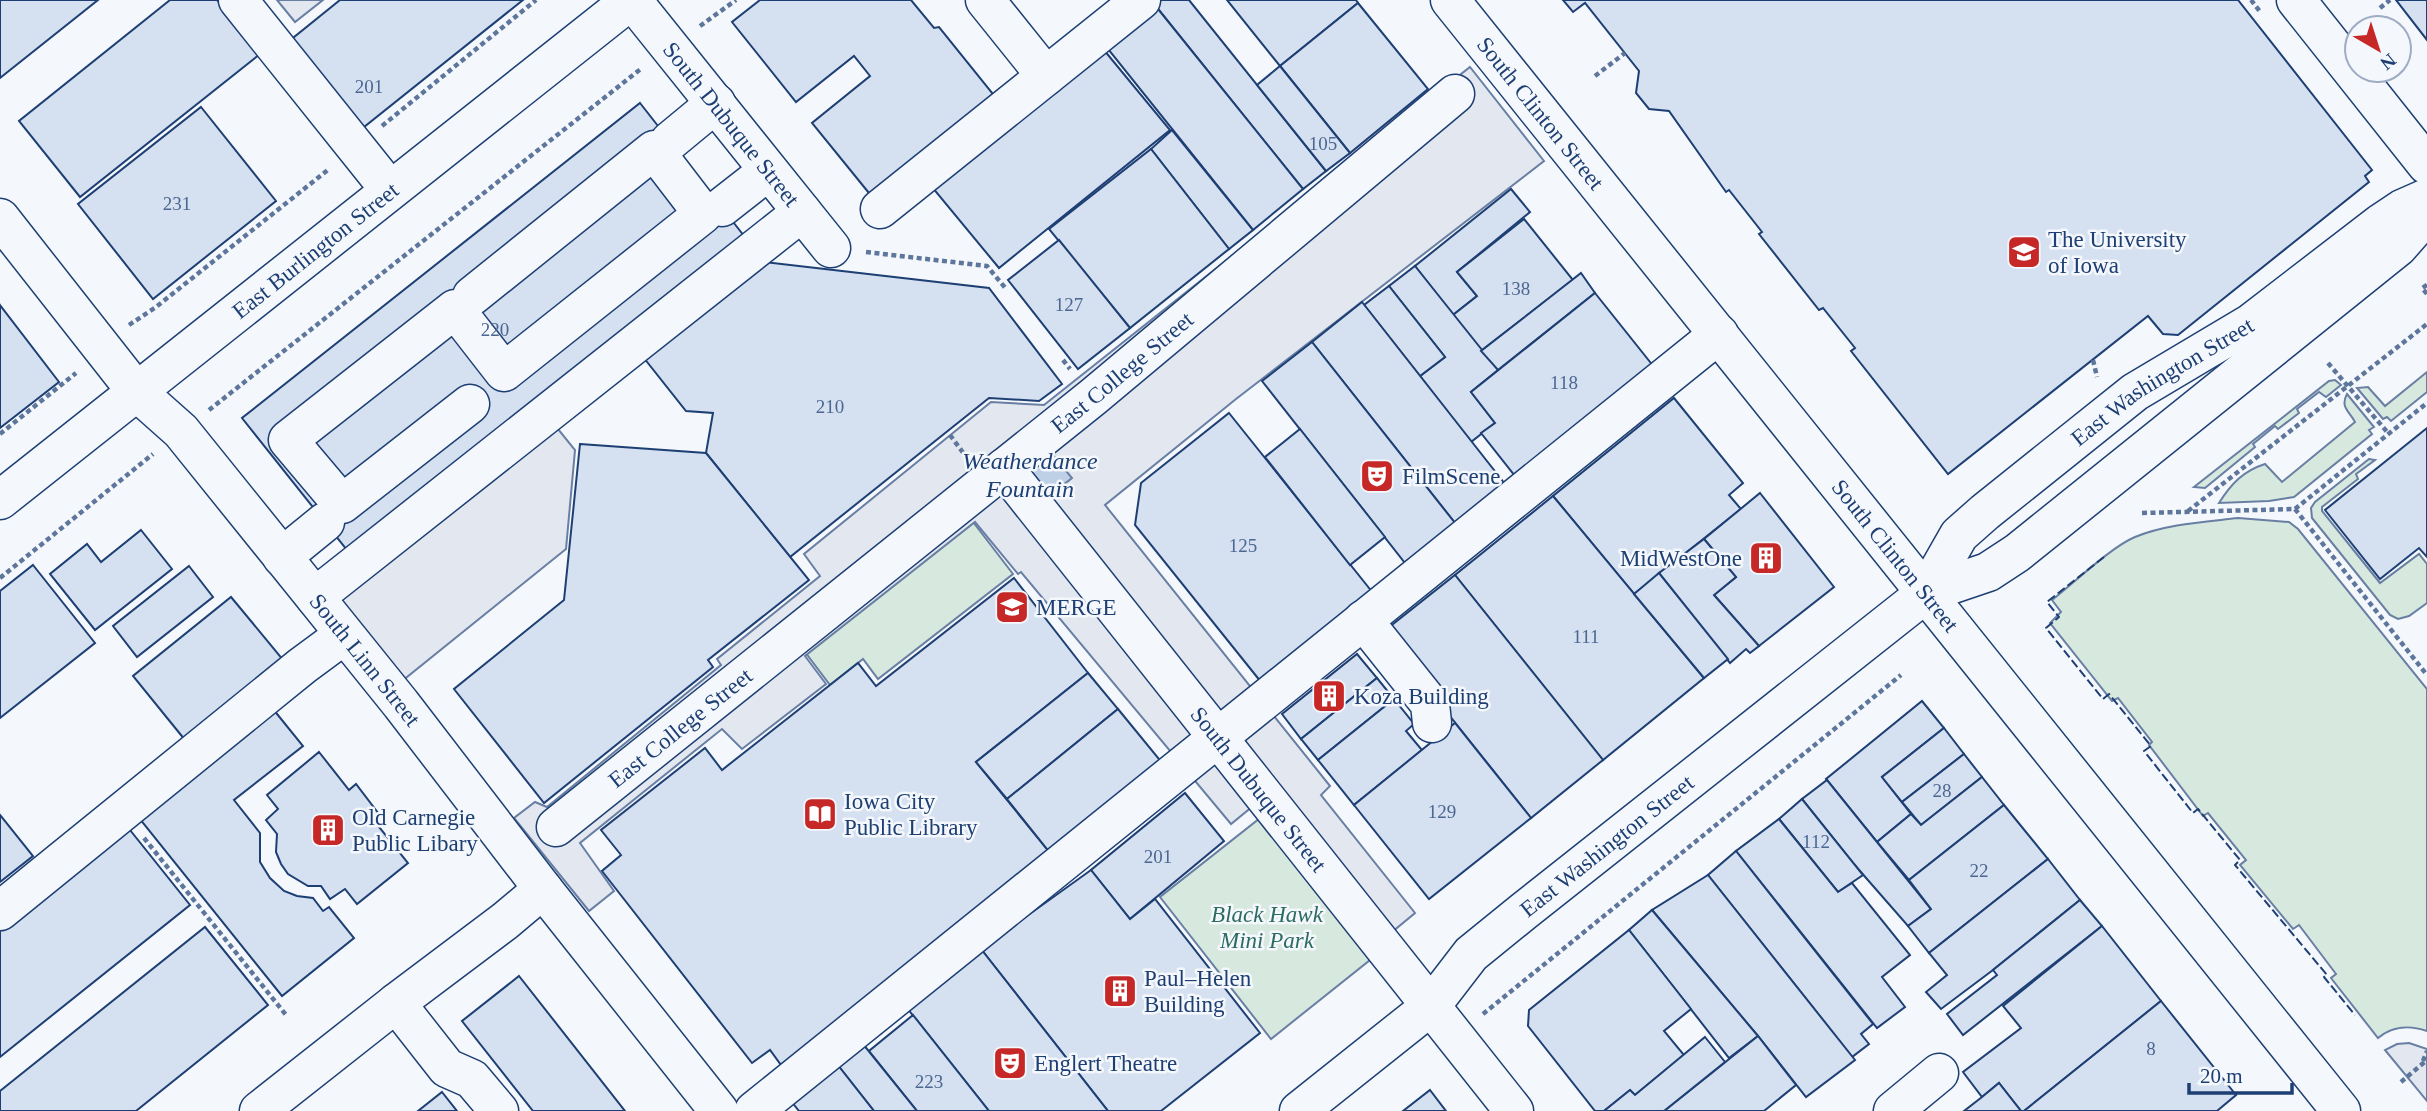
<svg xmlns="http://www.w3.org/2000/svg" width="2427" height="1111" font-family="Georgia,serif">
<rect width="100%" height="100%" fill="#f4f7fb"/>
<g fill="#d7e8df" stroke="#687fa3" stroke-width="2">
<polygon points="2427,372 2427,392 2391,421 2387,417 2383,419 2357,388 2368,387 2385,406"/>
<polygon points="2335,380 2341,385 2326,397 2319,392 2297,409 2299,413 2278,429 2275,426 2253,444 2255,447 2205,488 2194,487 2329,381"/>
<path d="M 2347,394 L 2374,427 L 2369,430 L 2372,434 L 2294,497 L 2269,501 L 2219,503 C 2231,484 2243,471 2265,464 L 2282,482 L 2355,422 C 2349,411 2340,407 2347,394 Z"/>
<polygon points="2369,459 2375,460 2356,474 2358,479 2322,507 2322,511 2380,583 2419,554 2427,564 2427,603 2409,616 2398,619 2390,615 2312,518 2311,508 2315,502"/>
<polygon points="970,518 1013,574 878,679 863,659 830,685 802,648"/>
<path d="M 2238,518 L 2289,522 L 2298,529 L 2427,689 L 2427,1031 C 2410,1025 2392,1026 2378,1038 L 2331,978 L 2336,974 L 2299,925 L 2293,929 L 2240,865 L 2246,860 L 2208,813 L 2203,816 L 2149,745 L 2152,742 L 2118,698 L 2112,701 L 2050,623 L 2061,612 L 2052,600 C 2074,583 2111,547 2135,537 C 2167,524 2204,522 2238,518 Z"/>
<polygon points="1264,815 1375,956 1271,1039 1160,897"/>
</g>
<g fill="#e3e8f0" stroke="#687fa3" stroke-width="2">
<polygon points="277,0 323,0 295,22"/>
<polygon points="1470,67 1544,161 1236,399 1105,505 1330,786 1321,795 1415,913 1375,946 1258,802 1231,824 1021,572 1018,574 975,522 805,656 826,684 742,749 722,729 580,843 614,891 589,911 514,818 535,802 547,807 721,665 717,659 820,576 804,554 991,402 1044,405"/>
<polygon points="541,408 575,450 566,549 402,681 322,580"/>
<polygon points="2409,1043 2427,1049 2427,1101 2385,1050 2397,1044"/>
</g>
<polygon fill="#bed0e5" stroke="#687fa3" stroke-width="2" points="1035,433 1072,478 1024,516"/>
<g fill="#d5e0f0" stroke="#1d3f73" stroke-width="2">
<polygon points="0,0 98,0 0,78"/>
<polygon points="170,0 217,0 260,54 80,197 19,121"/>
<polygon points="340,0 523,0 359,131 288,42"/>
<polygon points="760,0 911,0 934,28 939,27 997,99 873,198 812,123 870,76 854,56 796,102 732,22"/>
<polygon points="1159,0 1189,0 1326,171 1303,189 1154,4"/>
<polygon points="1227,0 1356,0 1358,3 1280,66"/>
<polygon points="1563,0 2238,0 2372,170 2365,176 2369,182 2178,335 2163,334 2148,316 1948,474 1851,351 1855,348 1823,308 1819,310 1759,234 1762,232 1729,190 1726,192 1669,111 1649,109 1636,93 1639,71 1585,3 1573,12"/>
<polygon points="2396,0 2427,0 2427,40"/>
<polygon points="1358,3 1428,89 1350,153 1280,66"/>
<polygon points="1154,4 1303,189 1253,230 1104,44"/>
<polygon points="1099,44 1170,130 999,268 927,181"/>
<polygon points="1280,66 1350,153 1326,171 1257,85"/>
<polygon points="640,103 748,241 351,555 242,418"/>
<polygon points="201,107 276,201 153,299 78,204"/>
<polygon points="1172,130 1253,230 1229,249 1151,149"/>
<polygon points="1151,149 1229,249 1130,328 1049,229"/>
<polygon points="1511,189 1530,212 1457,272 1477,296 1453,315 1415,266"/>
<polygon points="1524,219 1573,280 1481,351 1453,315 1477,296 1457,272"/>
<polygon points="1059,240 1130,328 1078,369 1008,280"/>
<polygon points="747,260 989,288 1062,384 1039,401 989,398 790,557 706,453 713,413 686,411 636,348"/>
<polygon points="1415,266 1498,370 1471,392 1495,423 1471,442 1420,376 1445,357 1389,286"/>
<polygon points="1581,273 1595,293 1498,370 1481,351"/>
<polygon points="1389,286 1445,357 1420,376 1364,305"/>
<polygon points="1595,293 1658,372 1519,481 1481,433 1495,423 1471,392"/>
<polygon points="1362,302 1505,484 1455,523 1312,342"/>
<polygon points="0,305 59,382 0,428"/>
<polygon points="1312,342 1455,523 1412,572 1262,381"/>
<polygon points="1674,398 1743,483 1729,495 1741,509 1634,594 1553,496"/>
<polygon points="1229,413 1373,593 1261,682 1135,525 1141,483"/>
<polygon points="2427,428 2427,557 2419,548 2380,579 2325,510"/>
<polygon points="1300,429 1385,537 1350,565 1265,457"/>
<polygon points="580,444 706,453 809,580 708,660 713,667 544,803 454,689 564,600"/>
<polygon points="1760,493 1834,587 1759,646 1714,595 1736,577 1704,539"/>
<polygon points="1553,496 1704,678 1603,760 1455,575"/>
<polygon points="141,530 172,569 95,630 50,574 87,544 101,562"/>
<polygon points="1704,539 1736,577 1714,595 1759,646 1750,653 1746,649 1730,663 1659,573"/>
<polygon points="33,565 95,643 0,718 0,591"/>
<polygon points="189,566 213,597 137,657 113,626"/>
<polygon points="1659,573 1728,659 1704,678 1634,594"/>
<polygon points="1455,575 1603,760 1531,818 1383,632"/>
<polygon points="1014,578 1088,673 976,762 1051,854 781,1065 770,1050 752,1063 602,871 621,855 601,830 705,748 722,770 858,663 876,686"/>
<polygon points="231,597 284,661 185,740 133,676"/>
<polygon points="1357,654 1377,678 1301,739 1282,714"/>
<polygon points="1088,673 1118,709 1007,799 976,762"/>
<polygon points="1377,678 1394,699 1318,760 1301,739"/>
<polygon points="1394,699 1414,724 1406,731 1422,750 1354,805 1318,760"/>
<polygon points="1922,701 1944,728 1882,777 1911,814 1877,842 1826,779"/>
<polygon points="273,709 303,746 234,800 260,833 260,862 270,878 284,891 297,896 313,898 323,911 329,907 354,938 282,996 139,818"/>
<polygon points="1118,709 1163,764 1051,854 1007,799"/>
<polygon points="1455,723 1531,818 1429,899 1354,805"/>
<polygon points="1944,728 1964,754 1902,802 1882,777"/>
<polygon points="319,752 349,790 356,784 385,822 379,827 408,863 357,904 345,889 330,899 321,886 308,886 288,874 281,864 276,852 277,834 266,820 278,809 267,795"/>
<polygon points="1964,754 1982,777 1921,825 1902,802"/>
<polygon points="1982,777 2004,805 1909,880 1877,842 1911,814 1921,825"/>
<polygon points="1827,780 1931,909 1908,926 1853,863 1802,799"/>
<polygon points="1185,793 1224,841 1130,919 1091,870"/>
<polygon points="1802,799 1863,875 1838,892 1779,819"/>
<polygon points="2004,805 2048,859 1929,953 1908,926 1931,909 1909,880"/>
<polygon points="0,815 33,856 0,882"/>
<polygon points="1779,819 1838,892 1852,883 1910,955 1882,977 1905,1007 1877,1028 1736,851"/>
<polygon points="126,825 190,905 0,1057 0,926"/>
<polygon points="1736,851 1873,1024 1861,1034 1869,1044 1852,1057 1708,875"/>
<polygon points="2048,859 2080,900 1993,970 1941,1009 1926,992 1947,975 1929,953"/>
<polygon points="1091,870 1130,919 1155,899 1260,1033 1161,1111 1108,1111 981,949"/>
<polygon points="1708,875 1855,1060 1806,1097 1758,1036 1652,910"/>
<polygon points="2080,900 2102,926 1963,1035 1947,1014 1997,975 1993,970"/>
<polygon points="1652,910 1758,1036 1729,1058 1629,930"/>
<polygon points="2102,926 2161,1001 2024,1111 2021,1111 1999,1083 1982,1097 1963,1072 2021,1028 2003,1006"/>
<polygon points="205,927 268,1005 136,1111 0,1111 0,1091"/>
<polygon points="1629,930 1691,1009 1664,1031 1684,1055 1635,1095 1630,1090 1604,1111 1595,1111 1528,1026 1529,1010"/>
<polygon points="981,949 1108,1111 989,1111 907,1008"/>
<polygon points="519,976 625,1111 533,1111 462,1021"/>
<polygon points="2161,1001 2236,1095 2217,1111 2024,1111"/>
<polygon points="913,1015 989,1111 917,1111 869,1051"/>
<polygon points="1758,1036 1796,1085 1764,1111 1664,1111"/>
<polygon points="1705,1037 1725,1062 1664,1111 1604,1111 1630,1090 1635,1095"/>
<polygon points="863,1044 917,1111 874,1111 837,1064"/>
<polygon points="837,1064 874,1111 799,1111 791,1101"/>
<polygon points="1999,1083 2021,1111 1964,1111 1982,1097"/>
<polygon points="1430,1090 1446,1111 1403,1111"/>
<polygon points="442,1092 457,1111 418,1111"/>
</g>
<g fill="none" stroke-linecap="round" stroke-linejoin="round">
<g stroke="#1d3f73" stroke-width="41">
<g id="minor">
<polyline points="238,0 390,190"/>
<path id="s1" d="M 632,0 L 831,248"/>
<polyline points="985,0 1046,76"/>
<polyline points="2296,0 2427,165"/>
<polyline points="670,141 716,103"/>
<polyline points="722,207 768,171"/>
<polyline points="880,209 1141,0"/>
<path id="s2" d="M 0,218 L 136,391 L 181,431 L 401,704 L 543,889 L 719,1111"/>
<polyline points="470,404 342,504 288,440 455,309 504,372 703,214 654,150 472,296"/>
<path id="s3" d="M 1004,468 L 1514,1111"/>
<polyline points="282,557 325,522"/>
<path id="s4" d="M 1926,593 L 1959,535 L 1985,512 L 2135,392 L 2251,323 L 2381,223 L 2402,209 L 2427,198"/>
<polyline points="315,597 802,212"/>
<polyline points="1363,620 1430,704 1432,723"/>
<path id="s5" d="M 556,827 L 1093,397 L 1455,94"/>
<polyline points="0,911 302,666 344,635"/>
<polyline points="396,1003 447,1068 472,1079 499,1111"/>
<polyline points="259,1111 396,1003 505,921 543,889"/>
<polyline points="754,1111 1719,334"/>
<path id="s6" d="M 1299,1111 L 1431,1006 L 1471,954 L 1524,911 L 1926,593 L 1988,572 L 2017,553 L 2398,247 L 2427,214"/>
<polyline points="1893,1111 1939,1073"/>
</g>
</g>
<g stroke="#1d3f73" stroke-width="41">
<g id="major">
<path id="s7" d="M 1450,0 L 2341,1111"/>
<path id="s8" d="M 0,500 L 631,0"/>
</g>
</g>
<g stroke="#5e769c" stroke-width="4.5" stroke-dasharray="5 3.5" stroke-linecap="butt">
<polyline points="2251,0 2261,13"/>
<polyline points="2380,8 2390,0"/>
<polyline points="700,26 736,0"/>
<polyline points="1595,76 1625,53"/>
<polyline points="382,126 536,0"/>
<polyline points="866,252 987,266 1007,290"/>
<polyline points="2427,285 2422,288 2427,294"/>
<polyline points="129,325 156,307 329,169"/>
<polyline points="1063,360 1070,369"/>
<polyline points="2093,360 2097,377"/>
<polyline points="2328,363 2388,433"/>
<polyline points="209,410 642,68"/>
<polyline points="0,434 76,373"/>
<polyline points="950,435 964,454"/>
<polyline points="2295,509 2427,403"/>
<polyline points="2188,511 2427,324"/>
<polyline points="2142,513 2295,509 2427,675"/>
<polyline points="0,578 153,454"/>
<polyline points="144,838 286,1015"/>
<polyline points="1483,1014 1901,675"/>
<polyline points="2423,1061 2427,1051"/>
<polyline points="2401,1082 2427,1060"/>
</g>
<use href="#minor" stroke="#f4f7fb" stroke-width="38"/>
<use href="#major" stroke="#f4f7fb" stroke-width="38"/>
<polyline stroke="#1d3f73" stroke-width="2" stroke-dasharray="9 3.5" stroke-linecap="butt" points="2104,557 2047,602 2059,617 2046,628 2103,699 2109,694 2151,746 2144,751 2193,813 2198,809 2240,860 2235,865 2327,975 2324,977 2355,1015"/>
</g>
<defs>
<g id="university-square" transform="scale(1.75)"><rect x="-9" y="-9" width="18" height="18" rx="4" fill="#c62828" stroke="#f4f7fb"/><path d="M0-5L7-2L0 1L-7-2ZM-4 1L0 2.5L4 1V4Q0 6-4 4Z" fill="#fff"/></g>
<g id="theatre-square" transform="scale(1.75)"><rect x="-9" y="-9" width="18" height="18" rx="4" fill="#c62828" stroke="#f4f7fb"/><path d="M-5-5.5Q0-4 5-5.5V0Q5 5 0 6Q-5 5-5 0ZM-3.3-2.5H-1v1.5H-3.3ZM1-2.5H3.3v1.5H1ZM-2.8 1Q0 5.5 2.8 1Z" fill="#fff"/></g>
<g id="building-square" transform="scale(1.75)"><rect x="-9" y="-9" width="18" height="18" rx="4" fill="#c62828" stroke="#f4f7fb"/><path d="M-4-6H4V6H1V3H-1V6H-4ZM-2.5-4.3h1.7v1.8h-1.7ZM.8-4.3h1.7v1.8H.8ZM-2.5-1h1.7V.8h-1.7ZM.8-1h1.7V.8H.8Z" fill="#fff"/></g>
<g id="library-square" transform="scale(1.75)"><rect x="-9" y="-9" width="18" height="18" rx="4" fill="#c62828" stroke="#f4f7fb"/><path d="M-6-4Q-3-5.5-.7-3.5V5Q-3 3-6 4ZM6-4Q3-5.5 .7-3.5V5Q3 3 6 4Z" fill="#fff"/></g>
</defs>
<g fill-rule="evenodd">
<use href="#university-square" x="2024" y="252"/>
<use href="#theatre-square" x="1377" y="476"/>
<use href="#building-square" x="1766" y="558"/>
<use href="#university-square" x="1012" y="607"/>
<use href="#building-square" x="1329" y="696"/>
<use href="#library-square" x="820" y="814"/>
<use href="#building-square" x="328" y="830"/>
<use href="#building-square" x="1120" y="991"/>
<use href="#theatre-square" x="1010" y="1063"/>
</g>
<g text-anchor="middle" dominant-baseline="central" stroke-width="5" stroke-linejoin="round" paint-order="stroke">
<g font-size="19" fill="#4b6792">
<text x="369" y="86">201</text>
<text x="1323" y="143">105</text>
<text x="177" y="203">231</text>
<text x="1516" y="288">138</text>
<text x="1069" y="304">127</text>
<text x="495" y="329">220</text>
<text x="1564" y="382">118</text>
<text x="830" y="406">210</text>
<text x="1243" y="545">125</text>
<text x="1586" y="636">111</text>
<text x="1942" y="790">28</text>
<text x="1442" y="811">129</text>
<text x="1816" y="841">112</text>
<text x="1158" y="856">201</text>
<text x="1979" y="870">22</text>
<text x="2151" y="1048">8</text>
<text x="929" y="1081">223</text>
</g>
<g font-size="23" fill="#1d3f73" stroke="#f4f7fb">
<text stroke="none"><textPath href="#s7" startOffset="145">South Clinton Street</textPath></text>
<text stroke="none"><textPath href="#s1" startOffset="159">South Dubuque Street</textPath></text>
<text stroke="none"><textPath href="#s8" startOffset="402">East Burlington Street</textPath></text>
<text stroke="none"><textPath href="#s5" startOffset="726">East College Street</textPath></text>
<text stroke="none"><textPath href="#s4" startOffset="322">East Washington Street</textPath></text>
<text stroke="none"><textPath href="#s7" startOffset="712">South Clinton Street</textPath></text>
<text stroke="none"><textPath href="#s2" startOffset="574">South Linn Street</textPath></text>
<text stroke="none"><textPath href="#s5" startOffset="159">East College Street</textPath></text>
<text stroke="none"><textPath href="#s3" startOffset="410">South Dubuque Street</textPath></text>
<text stroke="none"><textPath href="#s6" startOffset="408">East Washington Street</textPath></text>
</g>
<g font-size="23" fill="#1d3f73" stroke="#f4f7fb" text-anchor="start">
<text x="2048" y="239">The University<tspan x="2048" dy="26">of Iowa</tspan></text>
<text x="1402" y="476">FilmScene</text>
<text x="1742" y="558" text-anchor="end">MidWestOne</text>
<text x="1036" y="607">MERGE</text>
<text x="1354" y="696">Koza Building</text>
<text x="844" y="801">Iowa City<tspan x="844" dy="26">Public Library</tspan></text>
<text x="352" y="817">Old Carnegie<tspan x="352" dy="26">Public Libary</tspan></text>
<text x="1144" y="978">Paul–Helen<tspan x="1144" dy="26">Building</tspan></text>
<text x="1034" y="1063">Englert Theatre</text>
</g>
<g font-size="23" font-style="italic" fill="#2c6c60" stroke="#f4f7fb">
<text x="1267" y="914">Black Hawk<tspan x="1267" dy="26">Mini Park</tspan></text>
</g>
<g font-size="24" font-style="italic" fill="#1d3f73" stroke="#f4f7fb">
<text x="1030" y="461">Weatherdance<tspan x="1030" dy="28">Fountain</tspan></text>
</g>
</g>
<g transform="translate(2378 49) rotate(141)"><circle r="33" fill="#f4f7fb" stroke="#9eadc5" stroke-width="2"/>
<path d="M0-5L12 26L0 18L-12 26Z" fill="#c62828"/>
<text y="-10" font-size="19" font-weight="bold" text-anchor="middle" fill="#1d3f73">N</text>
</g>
<path d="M2189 1083v10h103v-10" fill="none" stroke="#1d3f73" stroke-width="3.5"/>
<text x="2200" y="1083" font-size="21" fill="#1d3f73" stroke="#f4f7fb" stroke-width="5" paint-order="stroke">20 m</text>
</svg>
